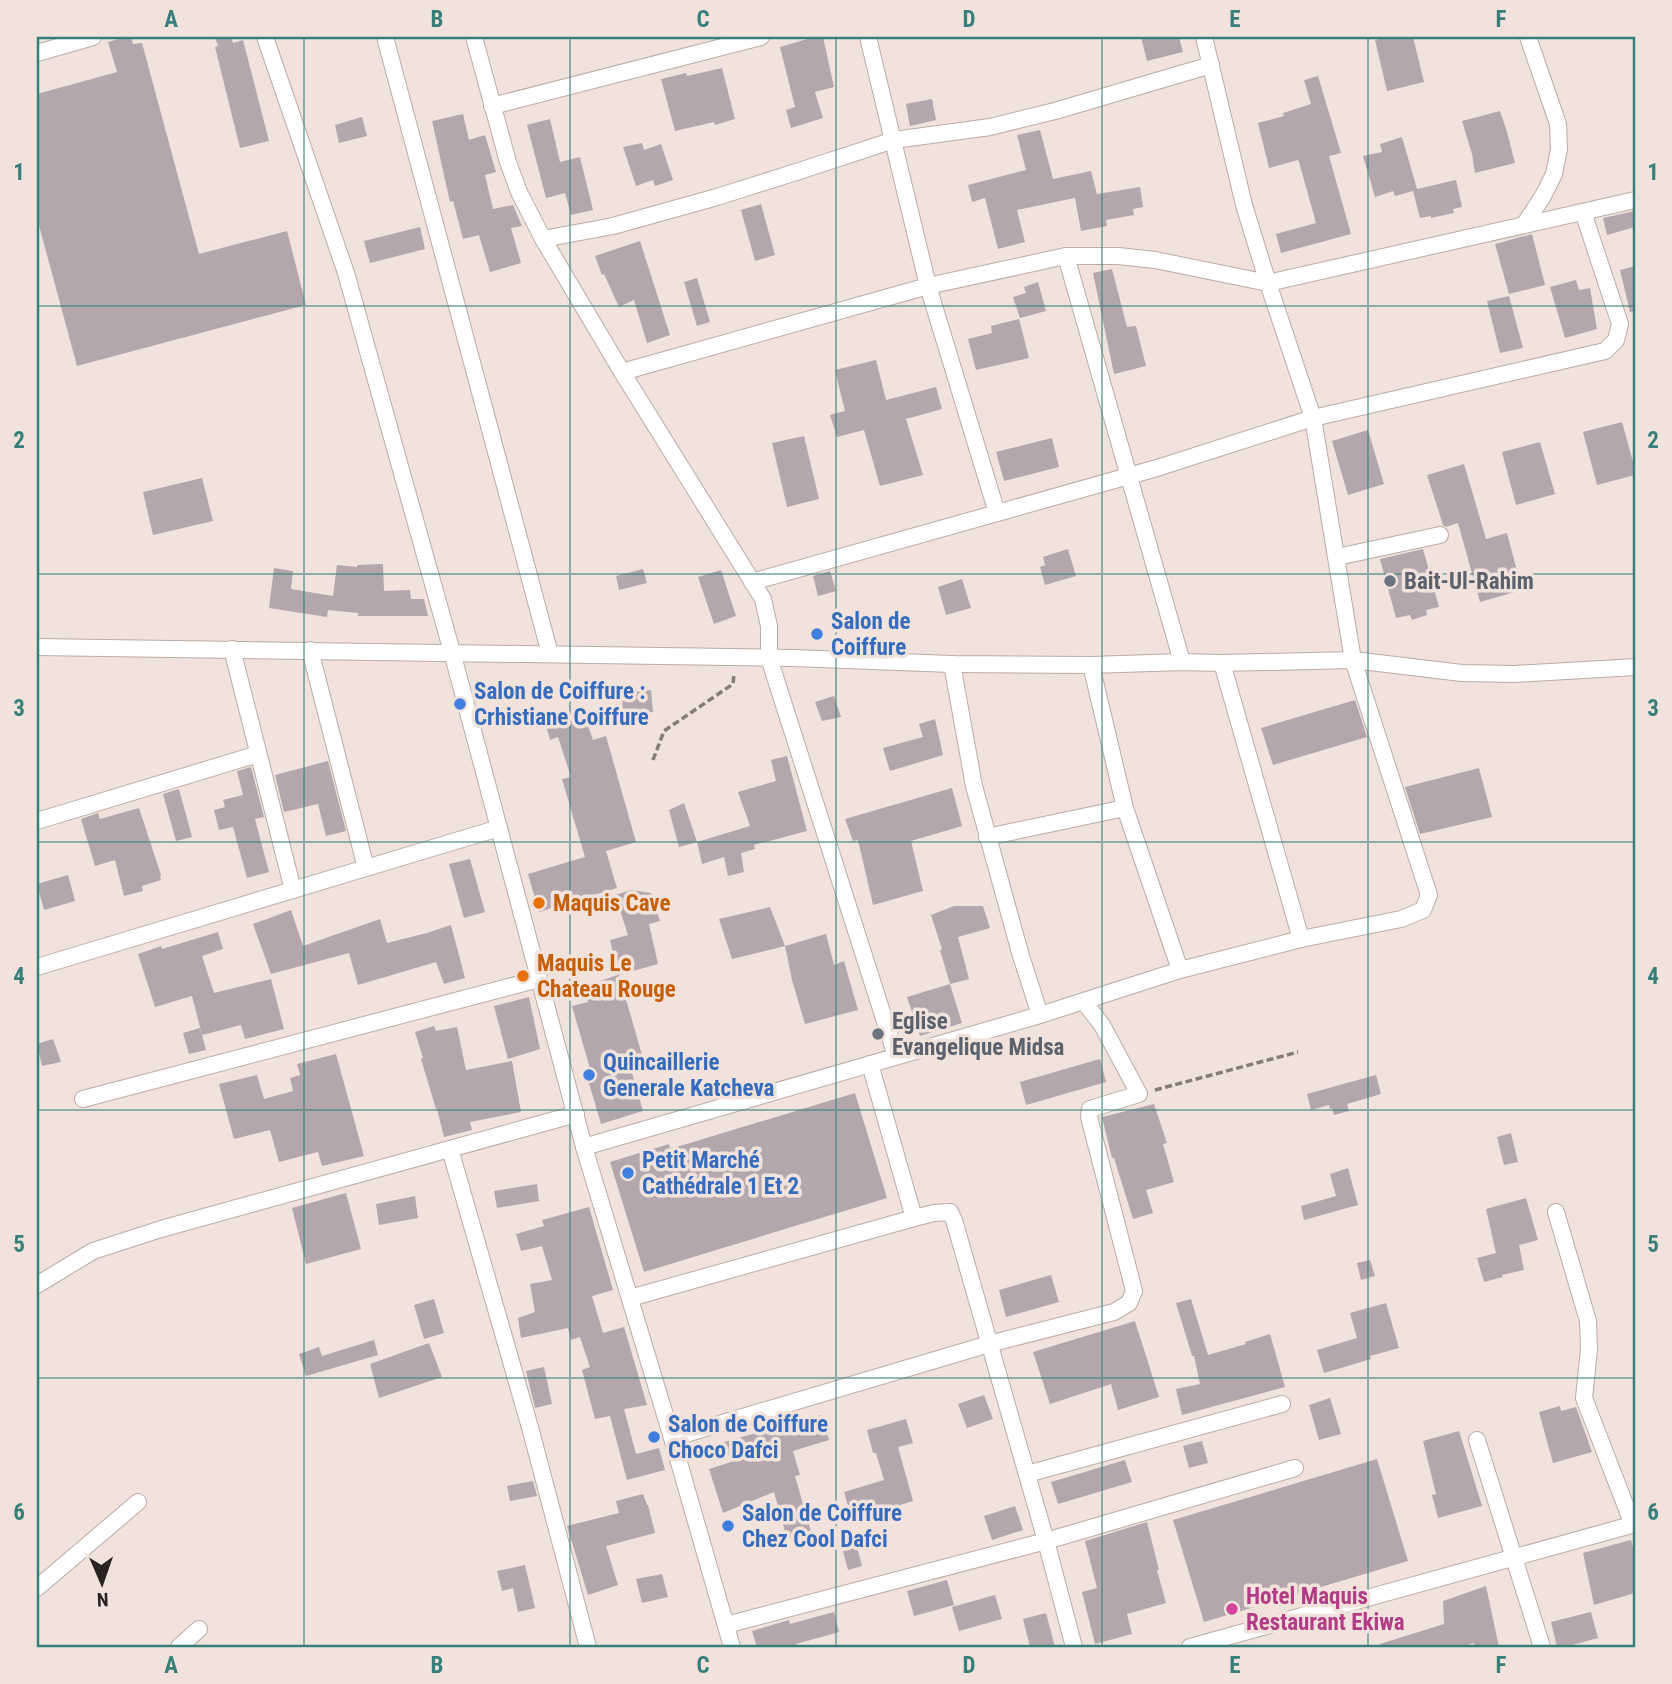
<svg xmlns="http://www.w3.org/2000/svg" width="1672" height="1684" font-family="'Roboto Condensed',sans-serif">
<rect width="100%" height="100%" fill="#f1e3db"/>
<g fill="#b4a6ad">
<polygon points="126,37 131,37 133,44 142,43 199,254 287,231 306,305 77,366 37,218 37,94 117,72 108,42"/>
<polygon points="215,37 231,37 233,43 243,40 269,141 240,148 215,47 218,46"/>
<polygon points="814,37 823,37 834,87 815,92 823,118 791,128 786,110 795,107 780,47"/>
<polygon points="1141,37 1179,37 1183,52 1147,61"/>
<polygon points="1388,37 1413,37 1424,82 1387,91 1375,40"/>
<polygon points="722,68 735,119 715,125 714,122 675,131 661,79 686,73 687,76"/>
<polygon points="1318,76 1341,153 1329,156 1351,234 1281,253 1276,234 1316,223 1299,162 1298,160 1269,168 1258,123 1284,116 1283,113 1311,104 1304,80"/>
<polygon points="932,99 936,120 910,126 906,104"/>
<polygon points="1500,111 1507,132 1515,163 1475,173 1472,154 1462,121"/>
<polygon points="463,114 469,140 485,135 496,172 485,175 493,209 513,205 522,226 511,228 521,263 490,272 479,235 463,239 453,201 450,202 432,121"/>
<polygon points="362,117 367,136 339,143 335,125"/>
<polygon points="550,119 560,162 580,157 593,210 571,215 565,193 546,198 527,125"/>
<polygon points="1040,130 1053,179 1091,171 1097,194 1140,187 1143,207 1133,209 1134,215 1106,220 1107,226 1081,231 1075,198 1017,210 1025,242 998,249 985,198 972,202 968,185 1026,170 1017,135"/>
<polygon points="1402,137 1417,189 1456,180 1462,207 1453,209 1454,213 1431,218 1431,216 1420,218 1413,191 1395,196 1393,191 1375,197 1363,156 1382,152 1380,144"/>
<polygon points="642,143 644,150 661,144 673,180 655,186 653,180 636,186 623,147"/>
<polygon points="761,204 775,255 755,261 741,210"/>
<polygon points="1635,211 1635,227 1607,235 1603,218"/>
<polygon points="420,227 425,249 370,263 364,241"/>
<polygon points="1532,234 1545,285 1509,294 1495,244"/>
<polygon points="640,241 670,335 647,343 634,300 619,307 604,274 602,275 595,256"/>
<polygon points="1635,266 1635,311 1630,312 1620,270"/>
<polygon points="1112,269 1127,327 1136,326 1146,366 1114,374 1093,273"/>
<polygon points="697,278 710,322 697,326 684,282"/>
<polygon points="1576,280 1579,290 1590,288 1597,329 1565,338 1550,287"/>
<polygon points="1038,282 1046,311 1020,318 1013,297 1026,293 1024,287"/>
<polygon points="1509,296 1523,348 1500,353 1487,301"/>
<polygon points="1019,319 1029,358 976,370 968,339 992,333 991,326"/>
<polygon points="876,360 886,400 936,387 942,409 906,419 923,475 880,486 864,430 837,437 830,415 845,411 835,370"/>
<polygon points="1622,422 1635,469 1635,475 1597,485 1583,432"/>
<polygon points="1368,430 1384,484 1348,495 1332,441"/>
<polygon points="804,436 819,499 787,507 772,443"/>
<polygon points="1052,438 1059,467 1004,481 996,452"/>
<polygon points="1540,442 1555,494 1516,505 1502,452"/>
<polygon points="1464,464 1486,539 1507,533 1522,590 1480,602 1458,523 1446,527 1443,525 1427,475"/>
<polygon points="202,478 213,521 153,535 143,492"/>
<polygon points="1068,549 1076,576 1045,585 1040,567 1045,565 1043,557"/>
<polygon points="1423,549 1439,607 1426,610 1427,615 1412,620 1410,615 1396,618 1380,559"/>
<polygon points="383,564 384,591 410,590 411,599 424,599 428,616 358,616 358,613 328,610 327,617 269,608 274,568 293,571 291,589 333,596 337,565 357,567 357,565"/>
<polygon points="643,569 647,583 619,590 616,576"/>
<polygon points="721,570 736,616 714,624 698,577"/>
<polygon points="830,571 836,591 818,596 813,576"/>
<polygon points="962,579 971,608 946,615 938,587"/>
<polygon points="651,690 653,712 623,714 622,693"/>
<polygon points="834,696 841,717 822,721 815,702"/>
<polygon points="1355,700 1367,737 1273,765 1261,728"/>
<polygon points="583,712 593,740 606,736 636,842 606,851 617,888 539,912 528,874 585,857 562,779 571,777 558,737 550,740 544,719"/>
<polygon points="935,719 943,755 890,771 883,748 923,737 919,724"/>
<polygon points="787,756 807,831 754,845 755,849 741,853 744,872 728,876 724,857 702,864 697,842 750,826 738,792 776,781 771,760"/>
<polygon points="328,761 346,831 326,836 318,804 284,812 275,775"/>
<polygon points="251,767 264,817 255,819 269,872 247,878 233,827 219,830 214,810 225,807 223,800 243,795 237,771"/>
<polygon points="1479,768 1492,817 1420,834 1405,787"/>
<polygon points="952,788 962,826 911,841 923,891 873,905 858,840 853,841 845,819"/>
<polygon points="179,789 192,837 176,841 163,794"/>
<polygon points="684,803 697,842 679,847 669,810"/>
<polygon points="139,808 161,875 160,876 161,880 142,886 143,891 124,896 115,860 95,866 81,819 98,813 100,819"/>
<polygon points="470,859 485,912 464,918 449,864"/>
<polygon points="68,875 75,901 44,910 37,884"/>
<polygon points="631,890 651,893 660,921 649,924 658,964 619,975 642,1055 628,1059 643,1111 601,1124 586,1073 591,1072 572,1006 588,1002 584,986 618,975 610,940 628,935 615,895"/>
<polygon points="954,906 983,906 990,928 958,937 969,979 950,984 940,950 942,949 931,915"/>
<polygon points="770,907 785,946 732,959 719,919"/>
<polygon points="291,910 303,946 380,919 387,943 427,933 451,925 465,978 444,984 436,962 358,985 349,953 271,974 253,924"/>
<polygon points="218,932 223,949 202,956 214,993 271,979 284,1029 245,1039 241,1025 202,1035 192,996 155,1007 138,954 161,946 162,949"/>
<polygon points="826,934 834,965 844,961 858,1010 805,1024 792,980 785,946"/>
<polygon points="950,984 962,1023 920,1036 907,997"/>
<polygon points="529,997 540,1049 508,1059 494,1006"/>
<polygon points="434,1026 436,1031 457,1027 466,1070 512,1061 521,1112 470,1122 472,1130 444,1137 437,1109 436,1109 421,1059 423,1058 415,1032"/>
<polygon points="200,1028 206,1050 189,1054 183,1033"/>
<polygon points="53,1039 61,1062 42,1066 37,1044"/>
<polygon points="336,1054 364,1156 322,1166 318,1152 279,1162 270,1130 234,1139 219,1084 257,1075 264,1099 293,1091 290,1078 300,1075 297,1064"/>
<polygon points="1100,1059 1106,1082 1026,1105 1020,1082"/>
<polygon points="1376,1075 1381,1094 1347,1104 1349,1111 1334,1115 1332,1108 1330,1109 1329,1105 1311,1110 1307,1094"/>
<polygon points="855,1093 887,1198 644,1272 610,1162 669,1144 670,1149"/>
<polygon points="1154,1104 1167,1143 1163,1144 1174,1182 1146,1190 1153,1213 1133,1219 1114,1158 1112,1158 1102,1117"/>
<polygon points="1511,1133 1518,1162 1504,1165 1497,1137"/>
<polygon points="1348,1168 1358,1205 1304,1220 1301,1206 1336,1196 1330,1174"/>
<polygon points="537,1184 539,1201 497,1208 494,1191"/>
<polygon points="346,1193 361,1249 306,1264 292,1208"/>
<polygon points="415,1196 418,1218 379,1225 376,1204"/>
<polygon points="1526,1198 1538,1240 1519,1245 1524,1270 1502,1275 1503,1277 1484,1282 1477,1258 1496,1253 1486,1209"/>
<polygon points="589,1207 613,1290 592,1296 603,1333 624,1327 647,1405 624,1409 636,1454 659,1448 665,1470 627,1480 610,1416 595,1419 582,1370 590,1367 580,1337 571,1340 568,1328 521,1338 518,1318 535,1312 530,1284 552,1280 542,1246 521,1251 516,1234 544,1226 542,1220"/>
<polygon points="1370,1260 1375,1276 1361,1280 1357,1263"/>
<polygon points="1051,1275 1059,1302 1006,1317 999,1290"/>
<polygon points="434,1299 444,1333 424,1339 414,1305"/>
<polygon points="1191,1299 1208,1355 1246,1344 1245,1342 1270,1334 1285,1387 1182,1415 1176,1389 1200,1384 1194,1356 1192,1356 1176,1303"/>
<polygon points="1386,1303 1399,1348 1370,1356 1371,1359 1324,1373 1317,1350 1357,1338 1350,1313"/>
<polygon points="1135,1321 1159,1397 1118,1410 1111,1384 1050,1404 1033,1352"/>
<polygon points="374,1340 378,1355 306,1376 299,1354 319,1347 322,1356"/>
<polygon points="429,1343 442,1377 379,1398 370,1364"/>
<polygon points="544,1367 552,1404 535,1408 526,1371"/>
<polygon points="984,1395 993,1419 967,1428 958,1404"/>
<polygon points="1330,1398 1341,1434 1319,1440 1309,1405"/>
<polygon points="1560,1406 1561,1411 1576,1407 1592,1452 1553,1463 1539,1412"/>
<polygon points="821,1415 829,1440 793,1451 800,1475 795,1476 811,1532 787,1539 774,1492 723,1513 709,1469 731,1462 724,1442"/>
<polygon points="906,1419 913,1443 898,1447 913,1501 852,1520 844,1492 884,1480 876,1453 873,1453 867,1430"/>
<polygon points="1459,1431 1482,1506 1438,1518 1432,1495 1436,1494 1423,1441"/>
<polygon points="1202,1441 1208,1463 1189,1468 1183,1446"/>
<polygon points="1377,1459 1408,1561 1204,1622 1173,1520"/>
<polygon points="1125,1460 1132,1482 1058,1504 1051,1482"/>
<polygon points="533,1481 537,1496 510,1501 507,1486"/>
<polygon points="643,1494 647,1505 648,1505 655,1533 606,1546 618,1585 588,1595 567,1526 619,1513 616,1501"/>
<polygon points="1015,1506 1023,1530 992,1540 984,1516"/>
<polygon points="1147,1522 1159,1570 1157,1570 1166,1603 1127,1614 1132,1634 1095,1644 1082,1592 1097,1588 1085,1541"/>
<polygon points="1631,1540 1635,1555 1635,1593 1594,1605 1583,1553"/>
<polygon points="857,1547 862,1566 848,1570 843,1551"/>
<polygon points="525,1565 535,1608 518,1612 513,1588 502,1591 497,1571"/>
<polygon points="662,1574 668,1597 642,1603 636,1579"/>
<polygon points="947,1580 954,1605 914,1616 907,1591"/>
<polygon points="1486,1586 1499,1647 1475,1647 1474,1643 1460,1647 1381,1647 1380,1644 1444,1624 1443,1601"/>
<polygon points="995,1595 1002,1619 959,1631 952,1607"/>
<polygon points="834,1612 839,1632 796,1644 797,1647 757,1647 752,1631 789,1620 790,1624"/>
<polygon points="1591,1612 1598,1638 1565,1647 1557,1647 1551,1622"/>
<polygon points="1046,1613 1055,1647 1030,1647 1023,1619"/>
</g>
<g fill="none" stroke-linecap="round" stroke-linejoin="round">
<g stroke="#baaca4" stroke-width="18">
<g id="minor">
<polyline points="265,37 346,273 452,652 584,1147 672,1438 732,1647"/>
<polyline points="385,37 550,654"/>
<polyline points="474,37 508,162 519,192 543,239 622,372 763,599 769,626 769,658 896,1056"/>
<polyline points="37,53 93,37"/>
<polyline points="492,106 761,37"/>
<polyline points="1524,225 1543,196 1554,174 1559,149 1558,124 1528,37"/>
<polyline points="543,239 613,226 717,197 793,173 894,140 990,127 1055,111 1211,65"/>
<polyline points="1066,256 1182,662"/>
<polyline points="622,372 928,286 868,37"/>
<polyline points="997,513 928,286 1066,256 1118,256 1155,260 1268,283 1635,200"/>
<polyline points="1337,557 1440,535"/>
<polyline points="752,582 1157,468 1313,418 1605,351 1616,340 1620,324 1583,212"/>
<polyline points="37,647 793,658 952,664 1091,665 1182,662 1222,663 1353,660 1462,673 1514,674 1635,667"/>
<polyline points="232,649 293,890"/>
<polyline points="310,650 366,868"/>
<polyline points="1222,663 1301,939"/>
<polyline points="952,664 974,786 1021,956 1040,1015"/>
<polyline points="1091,665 1125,808 1180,970"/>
<polyline points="37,821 258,754"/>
<polyline points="987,837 1125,808"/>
<polyline points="37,967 499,828"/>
<polyline points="870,1064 914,1218"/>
<polyline points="83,1099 539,979"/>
<polyline points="584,1147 1040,1015 1180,970 1301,939 1401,919 1423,910 1429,895 1353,660 1313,418 1268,283 1244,205 1204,37"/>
<polyline points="450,1149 531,1431 588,1647"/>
<polyline points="1556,1212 1588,1321 1589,1349 1584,1398 1633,1525"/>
<polyline points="37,1285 93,1251 161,1229 576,1114"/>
<polyline points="630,1298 914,1218 934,1213 950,1212 954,1220 1046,1541 1074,1647"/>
<polyline points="672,1438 989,1344 1114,1312 1129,1303 1134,1291 1089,1117 1090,1109 1139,1094 1102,1025 1084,1002"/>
<polyline points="1477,1440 1542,1647"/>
<polyline points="1027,1474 1282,1404"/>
<polyline points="37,1588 138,1502"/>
<polyline points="726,1625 1046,1541 1295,1468"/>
<polyline points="179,1647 199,1629"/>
<polyline points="1190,1647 1635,1524"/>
</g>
</g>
<g stroke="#857c76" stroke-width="3.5" stroke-dasharray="7 3.5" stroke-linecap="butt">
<polyline points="653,760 664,731 733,684 734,673"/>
<polyline points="1155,1090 1298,1052"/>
</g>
<use href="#minor" stroke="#fff" stroke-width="16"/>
</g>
<path fill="none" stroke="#377f7b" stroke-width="2" stroke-opacity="0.55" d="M 304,37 L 304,1647M 570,37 L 570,1647M 836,37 L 836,1647M 1102,37 L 1102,1647M 1368,37 L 1368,1647M 37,306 L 1635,306M 37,574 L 1635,574M 37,842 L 1635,842M 37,1110 L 1635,1110M 37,1378 L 1635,1378"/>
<g fill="#6b7280" stroke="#f1e3db" stroke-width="2.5">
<circle cx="1390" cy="581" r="7"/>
<circle cx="878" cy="1034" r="7"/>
</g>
<g fill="#3f7fe0" stroke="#f1e3db" stroke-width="2.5">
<circle cx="817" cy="634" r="7"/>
<circle cx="460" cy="704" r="7"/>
<circle cx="589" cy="1075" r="7"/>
<circle cx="628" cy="1173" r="7"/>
<circle cx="654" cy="1437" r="7"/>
<circle cx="728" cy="1526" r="7"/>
</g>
<g fill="#e8710a" stroke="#f1e3db" stroke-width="2.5">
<circle cx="539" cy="903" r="7"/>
<circle cx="523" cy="976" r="7"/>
</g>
<circle fill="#d1479c" stroke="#f1e3db" stroke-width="2.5" cx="1232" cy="1609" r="7"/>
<g text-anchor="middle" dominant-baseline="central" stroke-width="7" stroke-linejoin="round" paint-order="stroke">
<g font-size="23" font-weight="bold" fill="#5b616d" stroke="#f1e3db" text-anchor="start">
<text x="1404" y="581">Bait-Ul-Rahim</text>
<text x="892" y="1021">Eglise<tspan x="892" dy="26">Evangelique Midsa</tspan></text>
</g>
<g font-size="23" font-weight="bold" fill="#366cbe" stroke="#f1e3db" text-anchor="start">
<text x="831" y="621">Salon de<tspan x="831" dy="26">Coiffure</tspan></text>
<text x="474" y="691">Salon de Coiffure :<tspan x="474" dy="26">Crhistiane Coiffure</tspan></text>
<text x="603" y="1062">Quincaillerie<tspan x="603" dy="26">Generale Katcheva</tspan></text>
<text x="642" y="1160">Petit Marché<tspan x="642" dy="26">Cathédrale 1 Et 2</tspan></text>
<text x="668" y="1424">Salon de Coiffure<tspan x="668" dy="26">Choco Dafci</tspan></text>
<text x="742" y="1513">Salon de Coiffure<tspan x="742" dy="26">Chez Cool Dafci</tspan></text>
</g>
<g font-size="23" font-weight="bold" fill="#c56008" stroke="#f1e3db" text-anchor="start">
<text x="553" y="903">Maquis Cave</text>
<text x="537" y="963">Maquis Le<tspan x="537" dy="26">Chateau Rouge</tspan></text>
</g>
<g font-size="23" font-weight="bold" fill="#b23c85" stroke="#f1e3db" text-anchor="start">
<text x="1246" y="1596">Hotel Maquis<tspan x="1246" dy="26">Restaurant Ekiwa</tspan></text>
</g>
</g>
<rect width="1672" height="1684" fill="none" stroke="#f1e3db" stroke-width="77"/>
<g transform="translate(102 1583) rotate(178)" stroke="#f1e3db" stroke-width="5" paint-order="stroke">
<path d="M0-5L12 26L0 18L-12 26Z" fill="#292421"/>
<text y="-10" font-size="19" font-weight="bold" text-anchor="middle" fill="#292421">N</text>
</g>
<rect x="38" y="38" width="1596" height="1608" fill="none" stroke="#377f7b" stroke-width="2.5"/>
<g font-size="23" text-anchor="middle" font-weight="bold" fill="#377f7b">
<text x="171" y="27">A</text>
<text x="437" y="27">B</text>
<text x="703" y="27">C</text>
<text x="969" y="27">D</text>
<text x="1235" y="27">E</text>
<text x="1501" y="27">F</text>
<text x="19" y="180">1</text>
<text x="1653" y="180">1</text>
<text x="19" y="448">2</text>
<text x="1653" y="448">2</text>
<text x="19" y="716">3</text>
<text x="1653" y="716">3</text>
<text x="19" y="984">4</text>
<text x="1653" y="984">4</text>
<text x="19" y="1252">5</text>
<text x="1653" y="1252">5</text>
<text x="19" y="1520">6</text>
<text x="1653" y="1520">6</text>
<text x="171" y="1673">A</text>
<text x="437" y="1673">B</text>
<text x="703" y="1673">C</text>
<text x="969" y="1673">D</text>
<text x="1235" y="1673">E</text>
<text x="1501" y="1673">F</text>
</g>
</svg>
